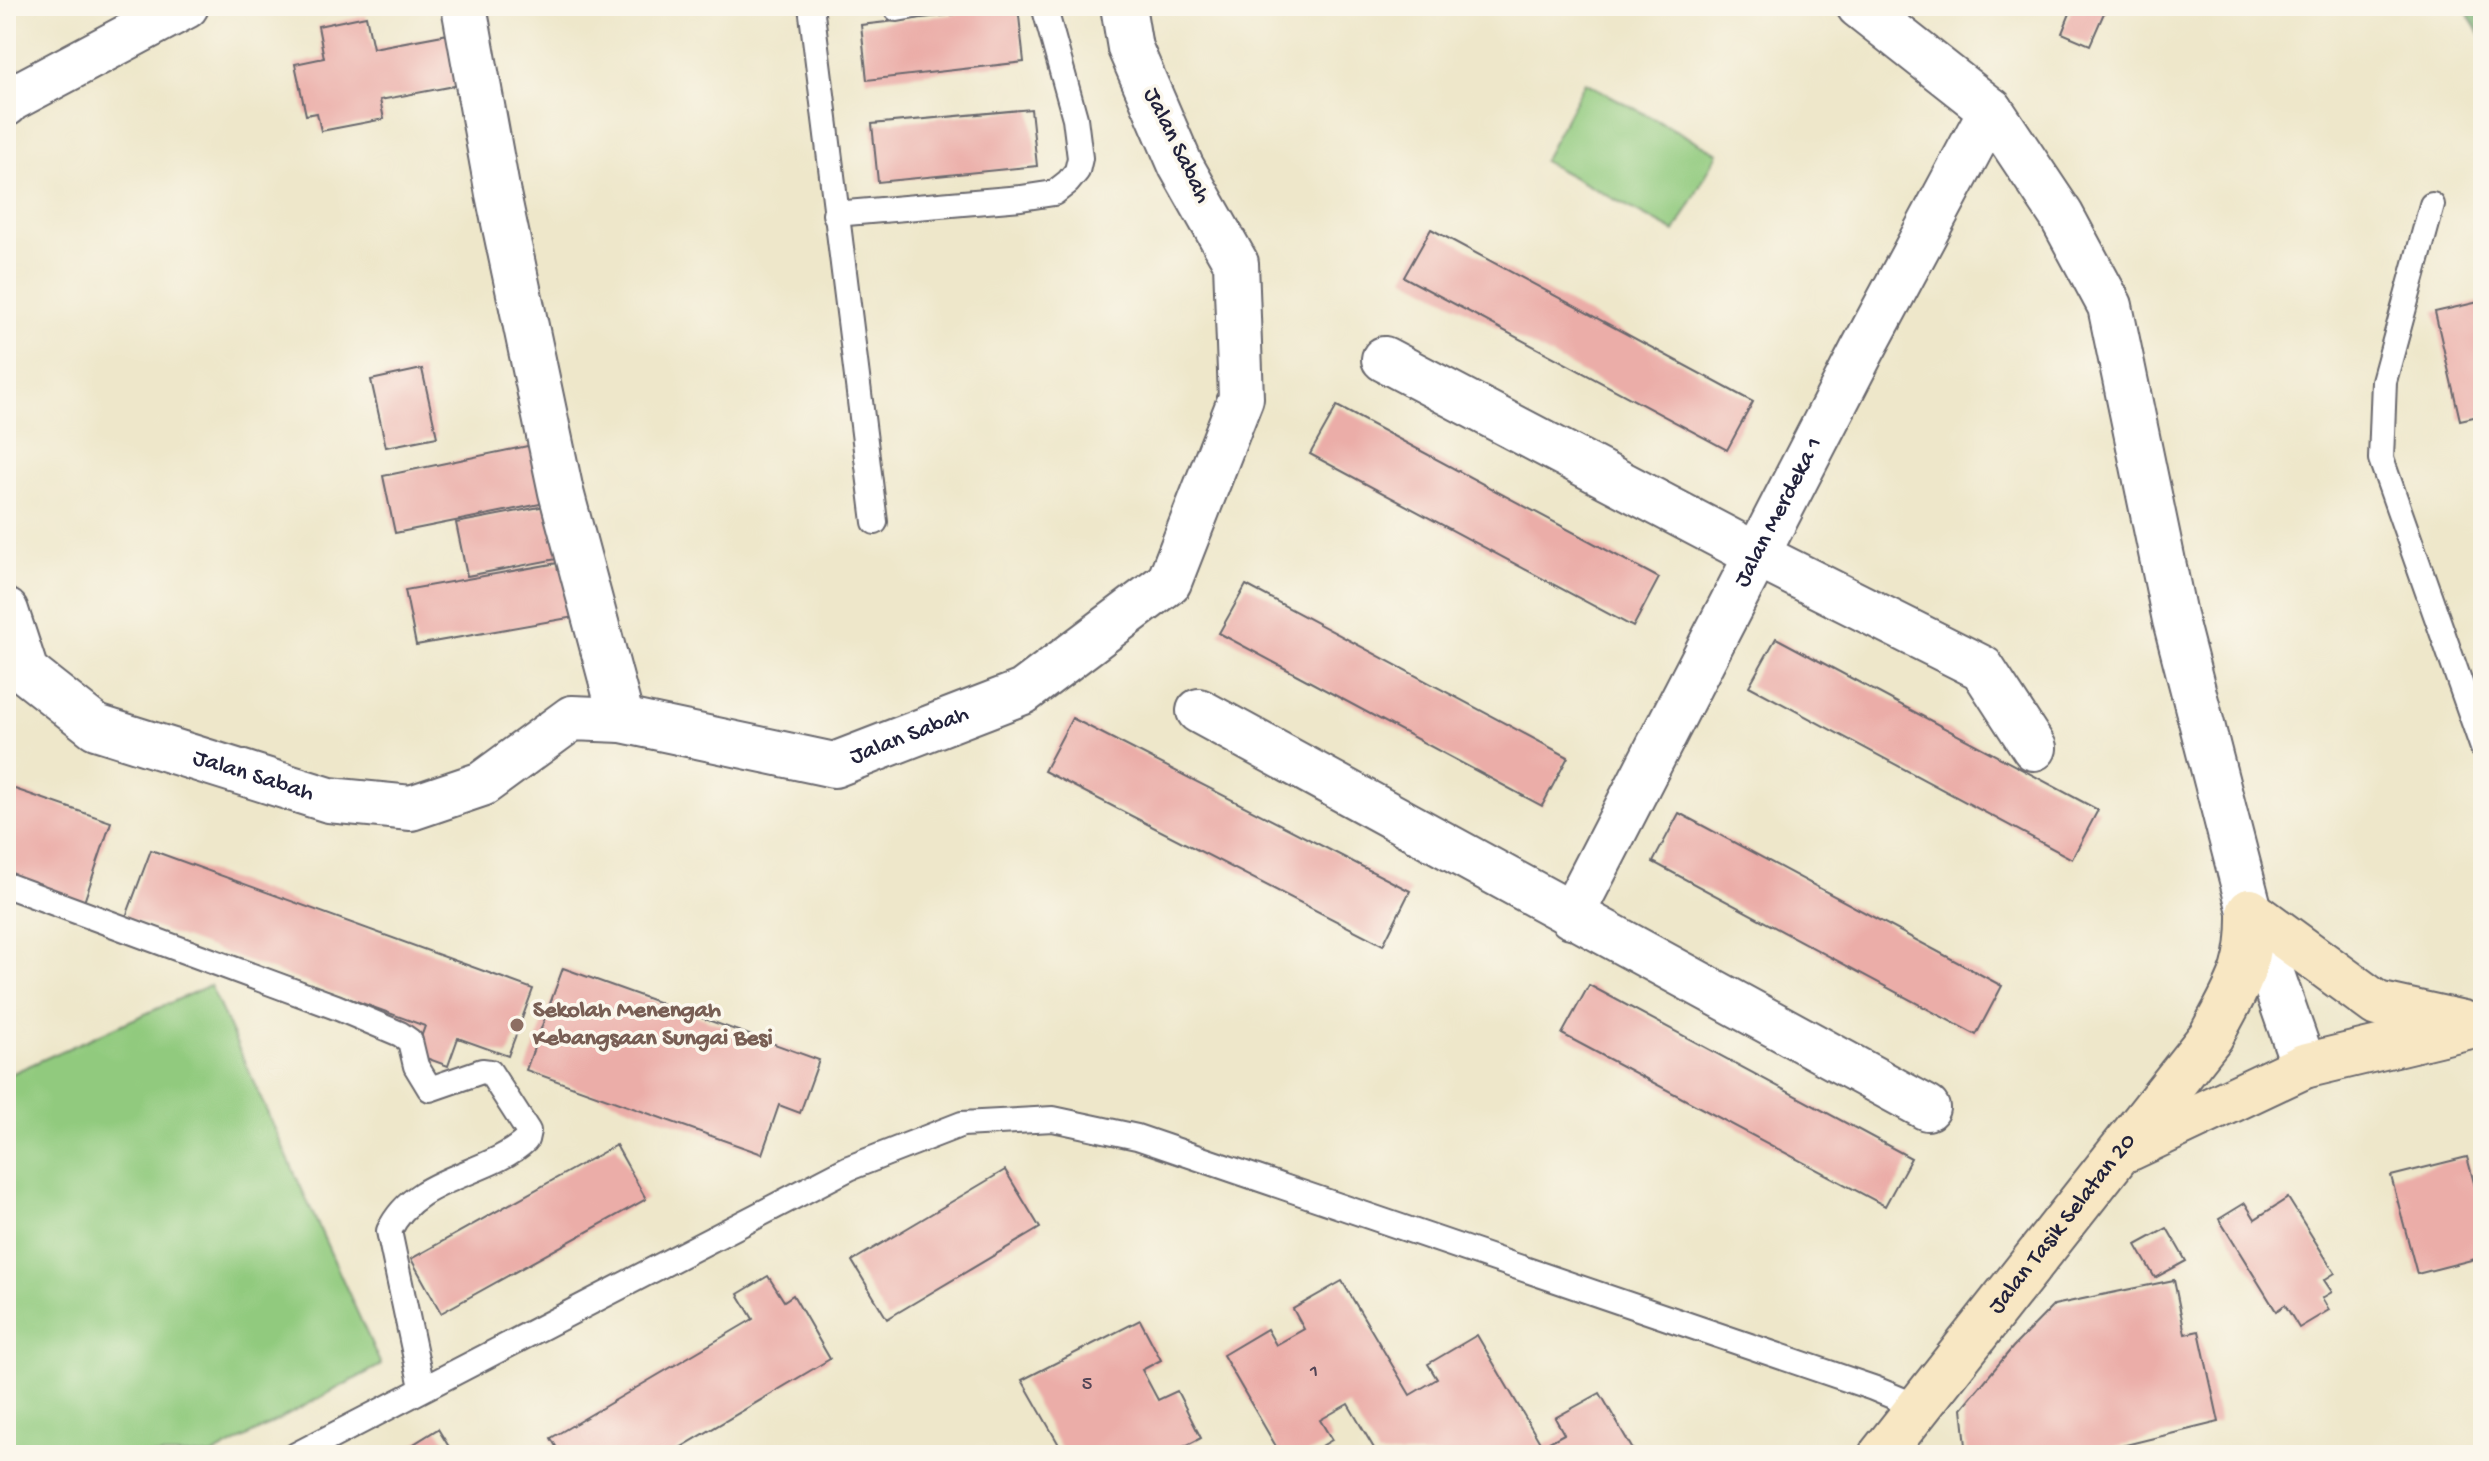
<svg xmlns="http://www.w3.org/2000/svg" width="2489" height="1461" font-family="'Gochi Hand',sans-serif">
<defs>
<pattern id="forest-crowns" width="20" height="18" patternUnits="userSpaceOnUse" patternTransform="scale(2)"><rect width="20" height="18" fill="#74ae6d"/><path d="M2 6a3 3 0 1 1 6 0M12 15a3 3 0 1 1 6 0" fill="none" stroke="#5f8d5b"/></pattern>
</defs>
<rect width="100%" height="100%" fill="#fbf7ec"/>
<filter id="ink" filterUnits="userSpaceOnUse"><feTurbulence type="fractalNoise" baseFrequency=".0125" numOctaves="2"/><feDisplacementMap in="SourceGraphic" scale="16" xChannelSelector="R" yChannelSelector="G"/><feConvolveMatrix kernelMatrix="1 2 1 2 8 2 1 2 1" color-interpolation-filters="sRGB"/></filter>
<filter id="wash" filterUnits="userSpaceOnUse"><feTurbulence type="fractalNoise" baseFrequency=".006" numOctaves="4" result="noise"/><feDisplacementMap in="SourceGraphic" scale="32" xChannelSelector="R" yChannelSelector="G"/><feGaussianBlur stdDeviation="1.8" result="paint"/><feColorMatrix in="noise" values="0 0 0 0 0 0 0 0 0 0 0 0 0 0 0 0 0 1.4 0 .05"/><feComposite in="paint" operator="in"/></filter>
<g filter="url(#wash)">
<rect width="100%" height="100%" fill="#eee7ca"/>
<g fill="#91ca7e" stroke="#5a765c" stroke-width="2">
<polygon points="1585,82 1718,153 1675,232 1543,161"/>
<polygon points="210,985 381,1365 213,1455 6,1455 6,1076"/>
</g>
<polygon fill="url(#forest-crowns)" stroke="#4b6854" stroke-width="2" points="2463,6 2483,6 2483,38"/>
<g id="blocks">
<g fill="#ebada8">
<polygon points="2073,6 2107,6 2090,45 2062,33"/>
<polygon points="1018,7 1024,62 867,80 861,25"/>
<polygon points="366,16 373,48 459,32 470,83 380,100 384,119 321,131 317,113 306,115 295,64 324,58 318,26"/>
<polygon points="1031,109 1037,166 878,182 872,124"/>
<polygon points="1431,229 1753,402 1727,450 1404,277"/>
<polygon points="2483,301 2483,415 2460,420 2435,312"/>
<polygon points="422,369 437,437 386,447 371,380"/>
<polygon points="1337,406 1659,578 1633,627 1310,454"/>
<polygon points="542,443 555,501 395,533 383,476"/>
<polygon points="556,504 567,557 467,576 456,523"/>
<polygon points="569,561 580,616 416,645 405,590"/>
<polygon points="1246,585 1568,757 1542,806 1219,633"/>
<polygon points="1776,638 2098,810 2072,859 1749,686"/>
<polygon points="1072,718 1410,891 1383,945 1044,771"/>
<polygon points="6,786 111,822 84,902 6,875"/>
<polygon points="1679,813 2002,986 1976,1035 1653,862"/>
<polygon points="151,850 533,989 508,1056 458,1038 448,1066 415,1054 425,1026 126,917"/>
<polygon points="563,968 819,1060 800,1113 779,1105 762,1154 526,1070"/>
<polygon points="1589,985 1911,1158 1885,1206 1562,1034"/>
<polygon points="616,1145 646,1199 441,1313 411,1259"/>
<polygon points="2467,1157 2483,1216 2483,1257 2417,1274 2391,1176"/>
<polygon points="1005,1170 1040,1228 887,1319 852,1261"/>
<polygon points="2288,1198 2335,1273 2324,1280 2332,1292 2322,1298 2329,1310 2299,1328 2285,1305 2276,1311 2219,1219 2245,1203 2255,1219"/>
<polygon points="2167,1228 2186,1261 2155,1278 2136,1245"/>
<polygon points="768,1276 784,1301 793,1295 830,1359 668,1455 561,1455 551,1438 753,1319 738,1294"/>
<polygon points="2174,1280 2185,1334 2199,1331 2219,1422 2085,1455 1967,1455 1962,1408 2013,1347 2054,1305"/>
<polygon points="1342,1281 1410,1395 1437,1379 1428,1364 1477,1335 1542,1446 1564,1434 1555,1418 1600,1393 1636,1455 1378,1455 1348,1404 1320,1420 1332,1440 1306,1455 1281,1455 1223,1355 1267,1329 1276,1345 1304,1329 1293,1309"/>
<polygon points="1140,1320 1161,1360 1142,1370 1158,1400 1177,1391 1201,1438 1168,1455 1052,1455 1062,1450 1022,1380"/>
<polygon points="438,1429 454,1455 396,1455"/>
</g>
</g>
</g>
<g filter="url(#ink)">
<use href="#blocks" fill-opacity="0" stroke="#69676d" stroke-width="2"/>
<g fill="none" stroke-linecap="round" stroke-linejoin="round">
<g stroke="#69676d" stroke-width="28">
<g id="lane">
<polyline points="811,6 875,522"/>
<polyline points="897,9 914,6"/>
<polyline points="2432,205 2384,381 2381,459 2483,748"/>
<polyline points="835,214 1021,198 1054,193 1068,182 1077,171 1080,158 1075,118 1044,6"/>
<path d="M 6,885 L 336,1007 L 400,1034 L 410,1041 L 416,1066 L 430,1089 L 482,1071 L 490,1072 L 528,1131 L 526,1140 C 487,1177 415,1175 389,1231 L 422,1387"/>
<polyline points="296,1455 849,1168 962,1124 1053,1119 1137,1137 1873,1388 1921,1408"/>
</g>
</g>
<g stroke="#69676d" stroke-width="48">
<g id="street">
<polyline points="464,6 498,194 561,492 622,720"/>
<polyline points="1859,6 1991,110 2061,215 2110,306 2175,620 2250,911 2304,1066"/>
<polyline points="6,104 9,100 186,6"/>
<polyline points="1384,359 1757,555 1982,668 2034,748"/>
<path id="s1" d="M 6,611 L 26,672 L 96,727 L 329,800 L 411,808 L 482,784 L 572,718 L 622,720 L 834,765 L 1023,692 L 1169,582 L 1241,398 L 1236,263 L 1181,166 L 1130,48 L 1123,6"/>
<polyline points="1199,711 1927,1108"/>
<path id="s2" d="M 1571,916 L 1862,351 L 1991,110"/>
</g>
</g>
<g stroke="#69676d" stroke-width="48">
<g id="secondary">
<polyline points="2250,911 2377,1004 2463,1023"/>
<polyline points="2130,1148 2304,1066 2483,1023"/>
<path id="s3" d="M 1881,1455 L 2211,1036 C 2238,985 2251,970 2250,911"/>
</g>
</g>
<use href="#lane" stroke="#fff" stroke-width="24"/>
<use href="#street" stroke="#fff" stroke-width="44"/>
<use href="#secondary" stroke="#f8e7c3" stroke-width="44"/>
</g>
</g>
<circle fill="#8d6e63" stroke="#fbf7ec" stroke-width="3" cx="517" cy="1025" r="8"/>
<g text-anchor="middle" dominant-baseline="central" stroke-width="7" stroke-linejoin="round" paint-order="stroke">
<g font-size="20" fill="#544556">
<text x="1314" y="1372">1</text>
<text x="1087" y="1385">5</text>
</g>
<g font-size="24" fill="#22223b" stroke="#fbf7ec">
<text transform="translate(1176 146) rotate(64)">Jalan Sabah</text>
<text stroke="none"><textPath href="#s2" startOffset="454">Jalan Merdeka 1</textPath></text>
<text stroke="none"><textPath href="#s1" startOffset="1014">Jalan Sabah</textPath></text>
<text stroke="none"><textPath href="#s1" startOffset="318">Jalan Sabah</textPath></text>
<text stroke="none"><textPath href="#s3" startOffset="294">Jalan Tasik Selatan 20</textPath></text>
</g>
<g font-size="24" font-weight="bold" fill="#785e54" stroke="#fbf7ec" text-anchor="start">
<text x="533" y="1011">Sekolah Menengah<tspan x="533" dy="28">Kebangsaan Sungai Besi</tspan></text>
</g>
</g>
<rect width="2489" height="1461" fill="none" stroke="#fbf7ec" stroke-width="32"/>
</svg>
